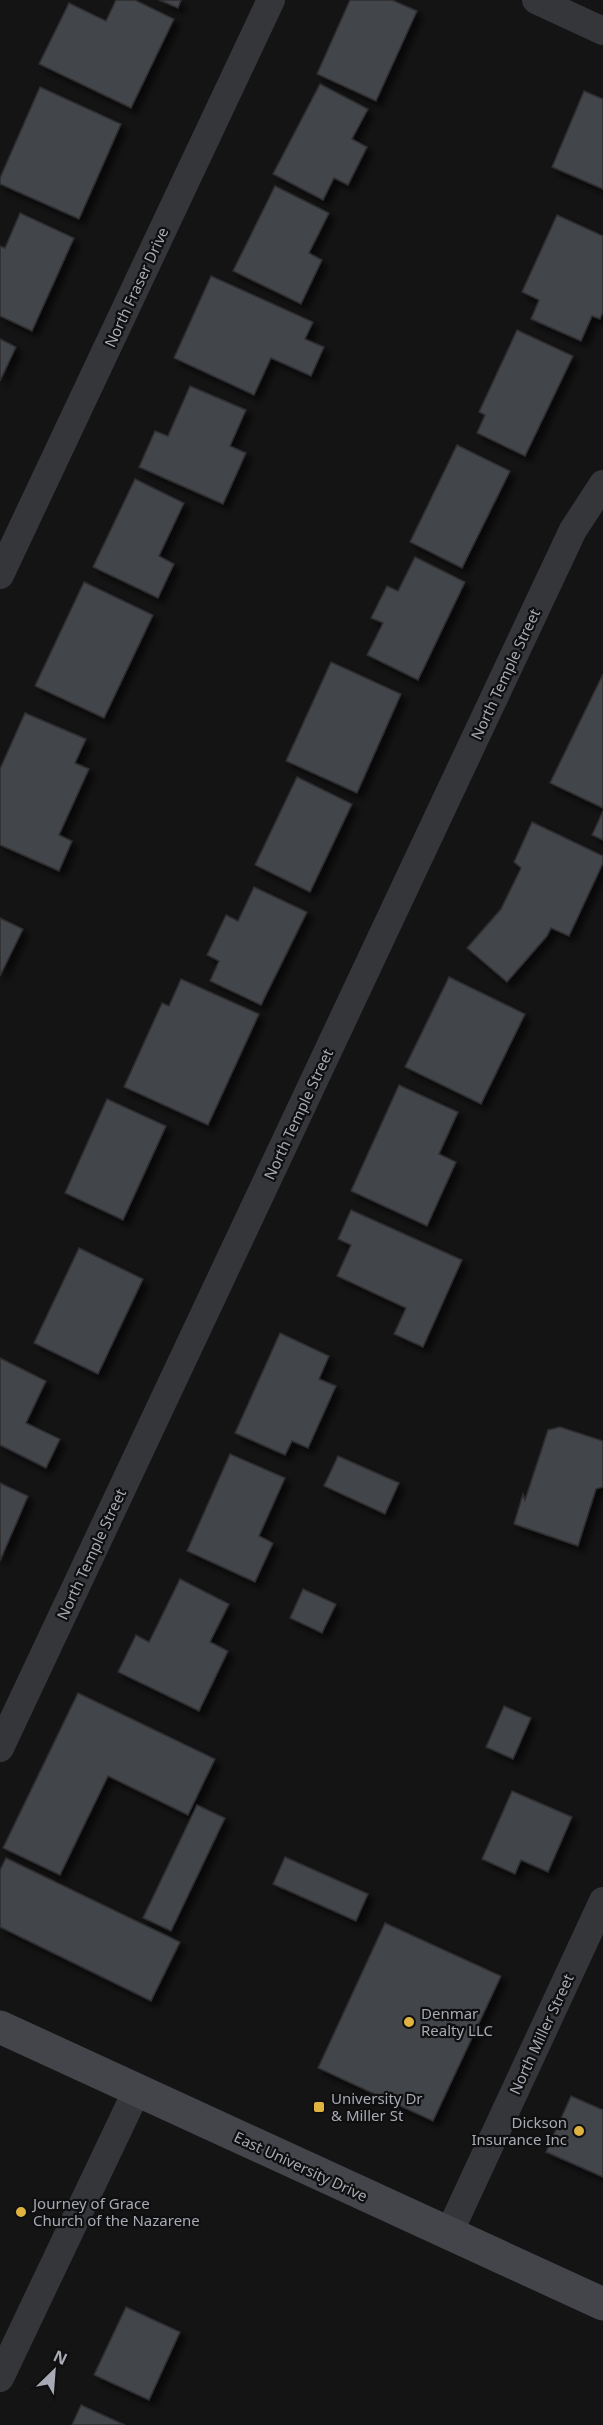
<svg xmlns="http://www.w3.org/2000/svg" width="603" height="2425" font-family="'Noto Sans',sans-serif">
<defs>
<filter id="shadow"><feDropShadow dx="5.5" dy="5.5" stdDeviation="3" flood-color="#0009"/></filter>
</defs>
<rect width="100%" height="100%" fill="#141415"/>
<g fill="#434448" stroke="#2e2e31" stroke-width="1.5" filter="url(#shadow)">
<polygon points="116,0 135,0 174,19 131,108 39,64 69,3 106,21"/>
<polygon points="159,0 181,0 178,8"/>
<polygon points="350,0 392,0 417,11 376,101 317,74"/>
<polygon points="320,84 368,109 352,139 367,147 348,185 334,178 323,200 273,174"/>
<polygon points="40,87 121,124 79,219 0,184 0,178"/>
<polygon points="584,91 603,99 603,189 552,167"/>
<polygon points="275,186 329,213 309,253 322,260 301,304 233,271"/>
<polygon points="20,213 74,238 32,331 0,316 0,246 5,248"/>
<polygon points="557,215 603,236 603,312 600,319 592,316 581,341 531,319 539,300 522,292"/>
<polygon points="211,276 313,322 305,339 324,347 311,376 271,358 254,395 174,358"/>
<polygon points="517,330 573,356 525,456 477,433 485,415 479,412"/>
<polygon points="0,339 16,347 0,381"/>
<polygon points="190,386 246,410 230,446 246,453 223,504 139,467 155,431 168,436"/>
<polygon points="457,445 510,471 462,568 410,542"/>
<polygon points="135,479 184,503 159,556 174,564 158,598 93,567"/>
<polygon points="415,557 465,582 418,680 367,655 383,623 371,618 387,586 398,591"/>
<polygon points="84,582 153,615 104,718 35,686"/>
<polygon points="331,662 401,694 357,793 286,761"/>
<polygon points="603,674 603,808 550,783"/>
<polygon points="25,713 86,739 75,763 89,769 59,835 72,841 59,871 0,845 0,769"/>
<polygon points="297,777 352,804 310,892 255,865"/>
<polygon points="603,811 603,840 592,835"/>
<polygon points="532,822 603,856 603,863 569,936 551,928 547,936 507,982 467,948 501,909 521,868 514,862"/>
<polygon points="254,887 307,912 261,1005 210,981 219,961 207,955 226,915 238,921"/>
<polygon points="0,918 23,929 0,976"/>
<polygon points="449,977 525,1014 481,1104 405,1067"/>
<polygon points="181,979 259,1014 208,1125 124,1087 162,1003 169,1006"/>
<polygon points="399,1085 458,1112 439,1154 456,1162 427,1226 351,1191"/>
<polygon points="107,1099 166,1126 123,1220 65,1193"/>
<polygon points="351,1210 462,1260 423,1347 394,1334 406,1308 337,1276 351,1245 338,1239"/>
<polygon points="79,1248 143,1279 98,1374 34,1343"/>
<polygon points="280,1333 329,1356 319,1379 336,1386 308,1448 292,1441 285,1455 235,1433"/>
<polygon points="0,1358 46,1381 26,1423 60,1439 46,1468 0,1445"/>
<polygon points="560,1427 603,1441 603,1487 596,1489 578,1546 514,1524 523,1494 525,1500 548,1430"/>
<polygon points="230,1454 285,1478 259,1536 273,1543 255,1582 187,1551"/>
<polygon points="338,1456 399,1483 385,1514 324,1486"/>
<polygon points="0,1483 28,1496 0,1561"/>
<polygon points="180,1579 229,1604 210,1642 228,1651 199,1711 118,1672 136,1635 149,1642"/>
<polygon points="303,1589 336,1604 322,1633 290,1618"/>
<polygon points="78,1693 215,1759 188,1815 108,1776 60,1875 3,1848"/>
<polygon points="504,1706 531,1718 513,1759 486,1747"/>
<polygon points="512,1791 572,1817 548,1872 521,1860 515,1874 482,1859"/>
<polygon points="197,1805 225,1818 171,1931 143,1918"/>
<polygon points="285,1857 368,1894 356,1921 273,1884"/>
<polygon points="6,1858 180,1942 151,2001 0,1927 0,1870"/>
<polygon points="385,1923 501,1976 433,2121 318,2068"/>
<polygon points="571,2096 603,2110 603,2177 546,2152"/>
<polygon points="126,2307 180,2332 149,2400 94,2375"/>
<polygon points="81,2405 125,2425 72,2425"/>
</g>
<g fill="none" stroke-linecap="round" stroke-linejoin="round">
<g stroke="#35363a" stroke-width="28">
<polyline points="536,0 603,31"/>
<polyline points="0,575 271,0"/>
<polyline points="0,1748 573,530 603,484"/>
<polyline points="449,2233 603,1901"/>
<polyline points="0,2378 137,2090"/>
</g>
<polyline stroke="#43454a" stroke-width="33" points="0,2027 603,2304"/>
</g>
<g fill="#e0b341" stroke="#0f0f10" stroke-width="2">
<circle cx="409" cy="2022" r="6"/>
<rect x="313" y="2101" width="12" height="12" rx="3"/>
<circle cx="579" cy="2131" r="6"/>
<circle cx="21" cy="2212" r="6"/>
</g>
<g text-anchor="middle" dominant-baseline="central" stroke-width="4.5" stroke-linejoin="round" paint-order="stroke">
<g font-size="15" fill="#a7aab4" stroke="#0f0f10">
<text transform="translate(136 287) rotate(-65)">North Fraser Drive</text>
<text transform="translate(505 674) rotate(-65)">North Temple Street</text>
<text transform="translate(298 1114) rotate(-65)">North Temple Street</text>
<text transform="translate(91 1554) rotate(-65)">North Temple Street</text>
<text transform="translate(541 2034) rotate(-65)">North Miller Street</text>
<text transform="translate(301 2166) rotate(25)">East University Drive</text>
</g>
<g font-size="15" fill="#a7aab4" stroke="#0f0f10" text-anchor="start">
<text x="421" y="2013">Denmar<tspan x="421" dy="17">Realty LLC</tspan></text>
<text x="331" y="2098">University Dr<tspan x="331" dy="17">&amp; Miller St</tspan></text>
<text x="567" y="2122" text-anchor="end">Dickson<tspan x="567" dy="17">Insurance Inc</tspan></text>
<text x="33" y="2203">Journey of Grace<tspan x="33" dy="17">Church of the Nazarene</tspan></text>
</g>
</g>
<g transform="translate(54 2371) rotate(25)" stroke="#0f0f10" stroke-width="4.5" paint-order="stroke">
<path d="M0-4.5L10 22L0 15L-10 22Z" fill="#a7aab4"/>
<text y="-9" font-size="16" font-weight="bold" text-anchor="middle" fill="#a7aab4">N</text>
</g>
</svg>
